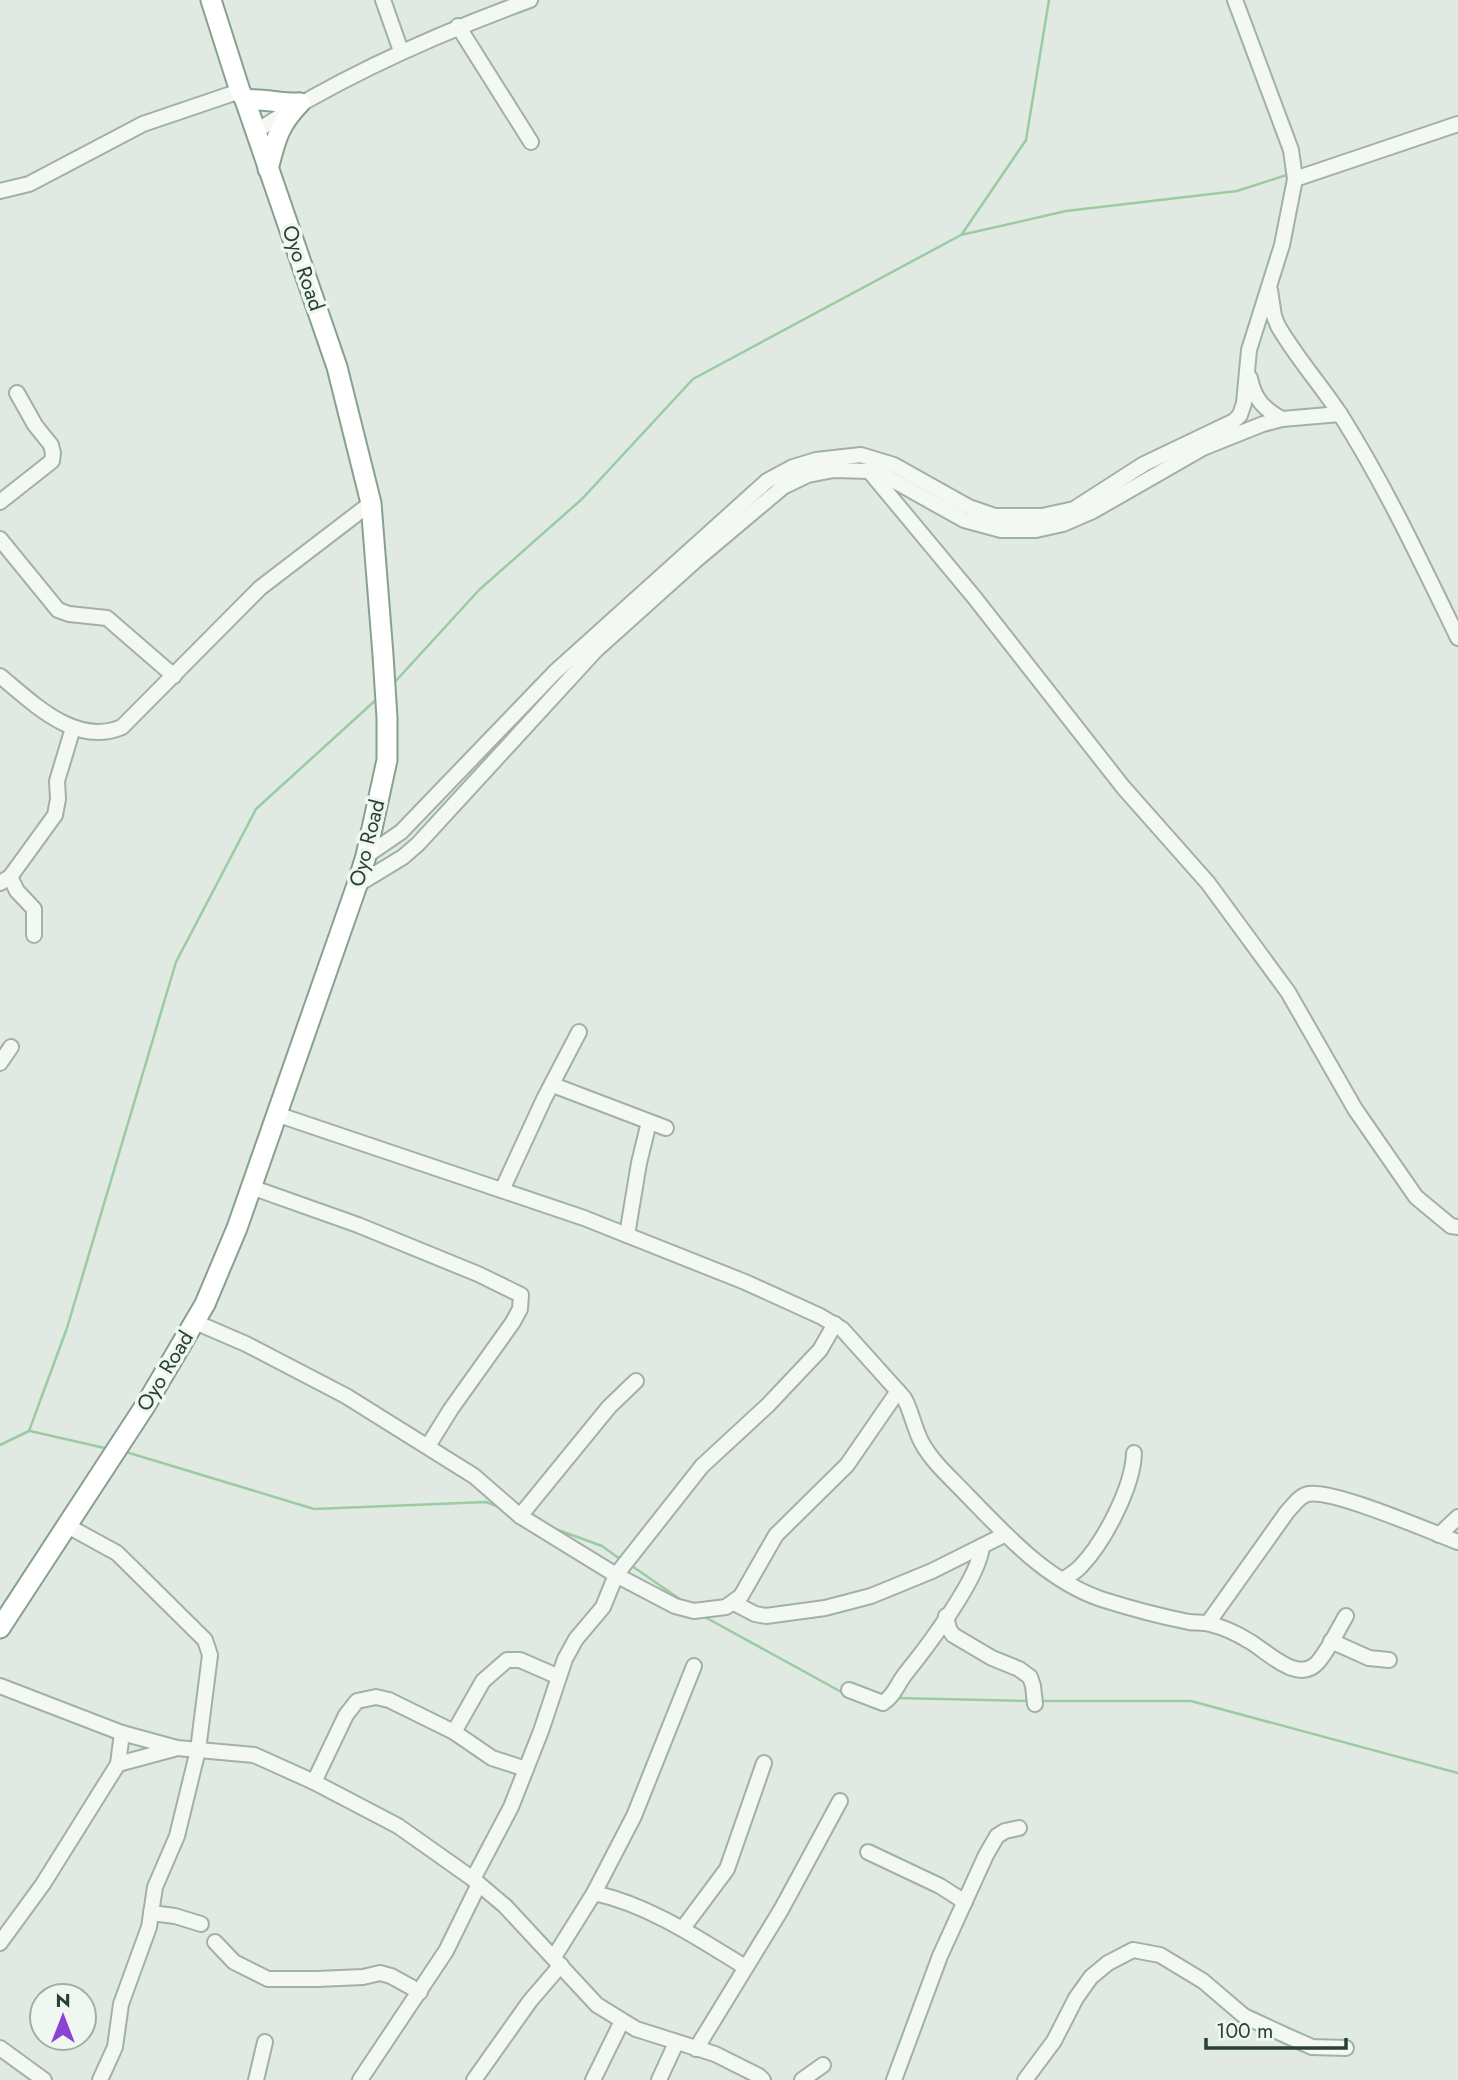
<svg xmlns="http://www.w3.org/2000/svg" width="1458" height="2080" font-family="Jost,sans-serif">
<rect width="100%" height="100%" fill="#e0eae3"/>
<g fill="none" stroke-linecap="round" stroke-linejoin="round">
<g stroke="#9bcba2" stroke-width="2.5">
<polyline points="962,234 1026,140 1049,0"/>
<polyline points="393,684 479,590 582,499 693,379 961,235 1066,211 1237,191 1290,174"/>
<polyline points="30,1431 109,1449"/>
<polyline points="0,1445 29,1431 67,1328 176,962 256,809 378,698"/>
<polyline points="126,1452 314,1509 486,1502 502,1508"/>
<polyline points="550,1527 602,1546 620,1559"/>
<polyline points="629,1564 684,1602"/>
<polyline points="703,1616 845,1694"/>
<polyline points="897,1698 1030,1701"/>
<polyline points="1040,1701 1191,1701 1458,1773"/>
</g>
<g stroke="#a1b1a6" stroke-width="18">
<g id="minor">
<polyline points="383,0 401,51"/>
<polyline points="458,26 531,142"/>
<path d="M 255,132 C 341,76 434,35 530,0"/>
<polyline points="1295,179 1458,124"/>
<polyline points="0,191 29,184 143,124 240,91"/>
<path d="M 1270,290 L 1274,316 L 1278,326 C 1296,357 1320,384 1340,414 C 1385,485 1421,562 1458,638"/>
<path d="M 1250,378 C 1254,399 1264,409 1282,419"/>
<polyline points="870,472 974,597 1123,787 1208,883 1288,992 1355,1109 1416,1197 1451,1226 1458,1227"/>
<polyline points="0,502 52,461 53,453 51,445 35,425 17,393"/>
<polyline points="0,539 58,610 69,614 107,618 174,676"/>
<path d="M 0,676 C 33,703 76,747 122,727 L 260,588 L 371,503"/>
<polyline points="366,856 401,832 555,672 767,481 793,467 816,460 861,455 894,465 969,507 995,516 1042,516 1074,509 1144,464 1234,421 1240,415 1244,403 1249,350 1282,245 1295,179 1291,150 1235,0"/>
<polyline points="10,877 17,891 34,909 34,935"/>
<polyline points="0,883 10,877 55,815 58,799 57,781 73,728"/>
<polyline points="357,885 403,857 418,844 596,650 695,561 783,487 808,475 834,470 869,471 889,478 964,520 1001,530 1036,530 1063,524 1093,511 1203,448 1263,424 1282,419 1340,414"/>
<polyline points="0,1063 11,1047"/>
<polyline points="553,1085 666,1128"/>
<path d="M 276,1114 L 584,1218 L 745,1282 L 820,1316 L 842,1329 L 904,1398 C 912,1412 914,1429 922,1443 C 933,1463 951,1478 967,1495 C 1006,1535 1046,1580 1101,1599 C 1129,1608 1159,1616 1189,1622 C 1195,1623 1203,1622 1210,1624 C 1222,1627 1238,1634 1249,1641 C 1267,1651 1298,1685 1318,1662 C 1329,1649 1337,1631 1346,1616"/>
<polyline points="251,1187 358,1225 478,1274 521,1295 520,1309 513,1322 451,1409 428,1446"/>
<polyline points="502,1190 544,1099 579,1032"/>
<polyline points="627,1235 639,1163 649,1122"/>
<polyline points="195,1322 246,1344 346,1396 474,1476 520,1516 616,1575 675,1606 694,1611 726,1607 741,1596 776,1535 847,1465 898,1391"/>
<polyline points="520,1516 609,1407 636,1381"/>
<polyline points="66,1525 117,1553 205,1640 210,1655 198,1750 177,1836 155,1887 149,1927 121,2004 115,2047 100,2080"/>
<polyline points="1439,1535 1458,1517"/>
<path d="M 1063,1580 C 1069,1575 1076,1572 1081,1566 C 1104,1542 1133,1487 1134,1453"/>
<polyline points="734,1603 755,1614 766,1616 825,1608 871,1596 932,1571 1004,1535"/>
<polyline points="946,1616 949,1629 953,1635 992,1658 1019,1669 1030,1677 1033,1686 1035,1704"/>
<path d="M 1208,1623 L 1287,1512 C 1293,1506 1299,1496 1308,1494 C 1333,1489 1429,1531 1458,1542"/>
<polyline points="1331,1641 1369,1658 1389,1660"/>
<polyline points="0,1686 122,1733 177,1748 254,1755 314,1782 398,1826 473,1879 505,1906 597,2005 636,2029 715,2054 759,2076 763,2080"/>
<path d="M 849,1690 L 883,1703 C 895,1695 897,1684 906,1673 C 927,1647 980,1577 982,1546"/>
<polyline points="454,1732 483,1681 507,1660 520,1660 559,1677"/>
<polyline points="118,1764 174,1749"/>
<polyline points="314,1782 346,1715 357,1701 376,1697 389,1700 454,1732 492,1758 526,1769"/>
<polyline points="868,1852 940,1886 965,1902"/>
<polyline points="473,1879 511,1807 541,1731 565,1659 576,1639 603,1607 616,1575 702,1466 768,1405 820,1350 835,1324"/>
<path d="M 594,1893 C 649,1905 698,1938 745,1967"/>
<polyline points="151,1913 175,1916 201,1924"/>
<polyline points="683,1928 727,1869 764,1763"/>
<polyline points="215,1942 234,1962 268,1979 317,1979 363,1977 380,1973 391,1976 420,1992"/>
<polyline points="0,1943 43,1884 118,1764 122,1733"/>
<polyline points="554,1957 594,1893 634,1816 694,1666"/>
<polyline points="0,2048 44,2080"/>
<polyline points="696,2049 781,1910 840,1801"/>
<polyline points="256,2080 265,2042"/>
<polyline points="360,2080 446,1951 479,1884"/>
<polyline points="474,2080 530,2001 561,1965"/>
<polyline points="593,2080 622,2021"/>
<polyline points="659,2080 676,2043"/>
<polyline points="802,2080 823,2065"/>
<polyline points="894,2080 940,1956 986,1855 997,1836 1005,1831 1019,1828"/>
<polyline points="1025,2080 1054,2041 1076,1998 1091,1977 1108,1963 1133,1950 1160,1955 1203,1981 1244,2016 1285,2035 1312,2047 1346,2048"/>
</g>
</g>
<g stroke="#87a18e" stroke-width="23">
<g id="highway">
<path d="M 245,100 C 263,98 281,104 300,103"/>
<path d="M 268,169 C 276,139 278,126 300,103"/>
<polyline points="0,1628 145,1406 205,1304 237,1228 357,885 366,856 387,760 387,718 383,655 371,503 337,367 245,100 240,91 211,0"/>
</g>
</g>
<use href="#minor" stroke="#f3f8f5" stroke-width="14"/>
<use href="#highway" stroke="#fff" stroke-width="19"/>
</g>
<g text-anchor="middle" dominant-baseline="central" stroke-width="7" stroke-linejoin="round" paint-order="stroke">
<g font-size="21" fill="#284230" stroke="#f0f7f2">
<text transform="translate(303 268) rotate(71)">Oyo Road</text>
<text transform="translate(367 843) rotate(-76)">Oyo Road</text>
<text transform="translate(165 1371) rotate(-59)">Oyo Road</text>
</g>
</g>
<g transform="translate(63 2017)"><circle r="33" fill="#f0f7f2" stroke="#a0afa4" stroke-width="2"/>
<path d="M0-5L12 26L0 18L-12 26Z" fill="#8a43d2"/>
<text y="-10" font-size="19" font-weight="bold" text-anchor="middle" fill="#284230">N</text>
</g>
<path d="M1206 2038v10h140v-10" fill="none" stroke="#284230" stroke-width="3.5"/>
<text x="1216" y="2038" font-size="21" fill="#284230" stroke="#f0f7f2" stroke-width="5" paint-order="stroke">100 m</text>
</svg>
